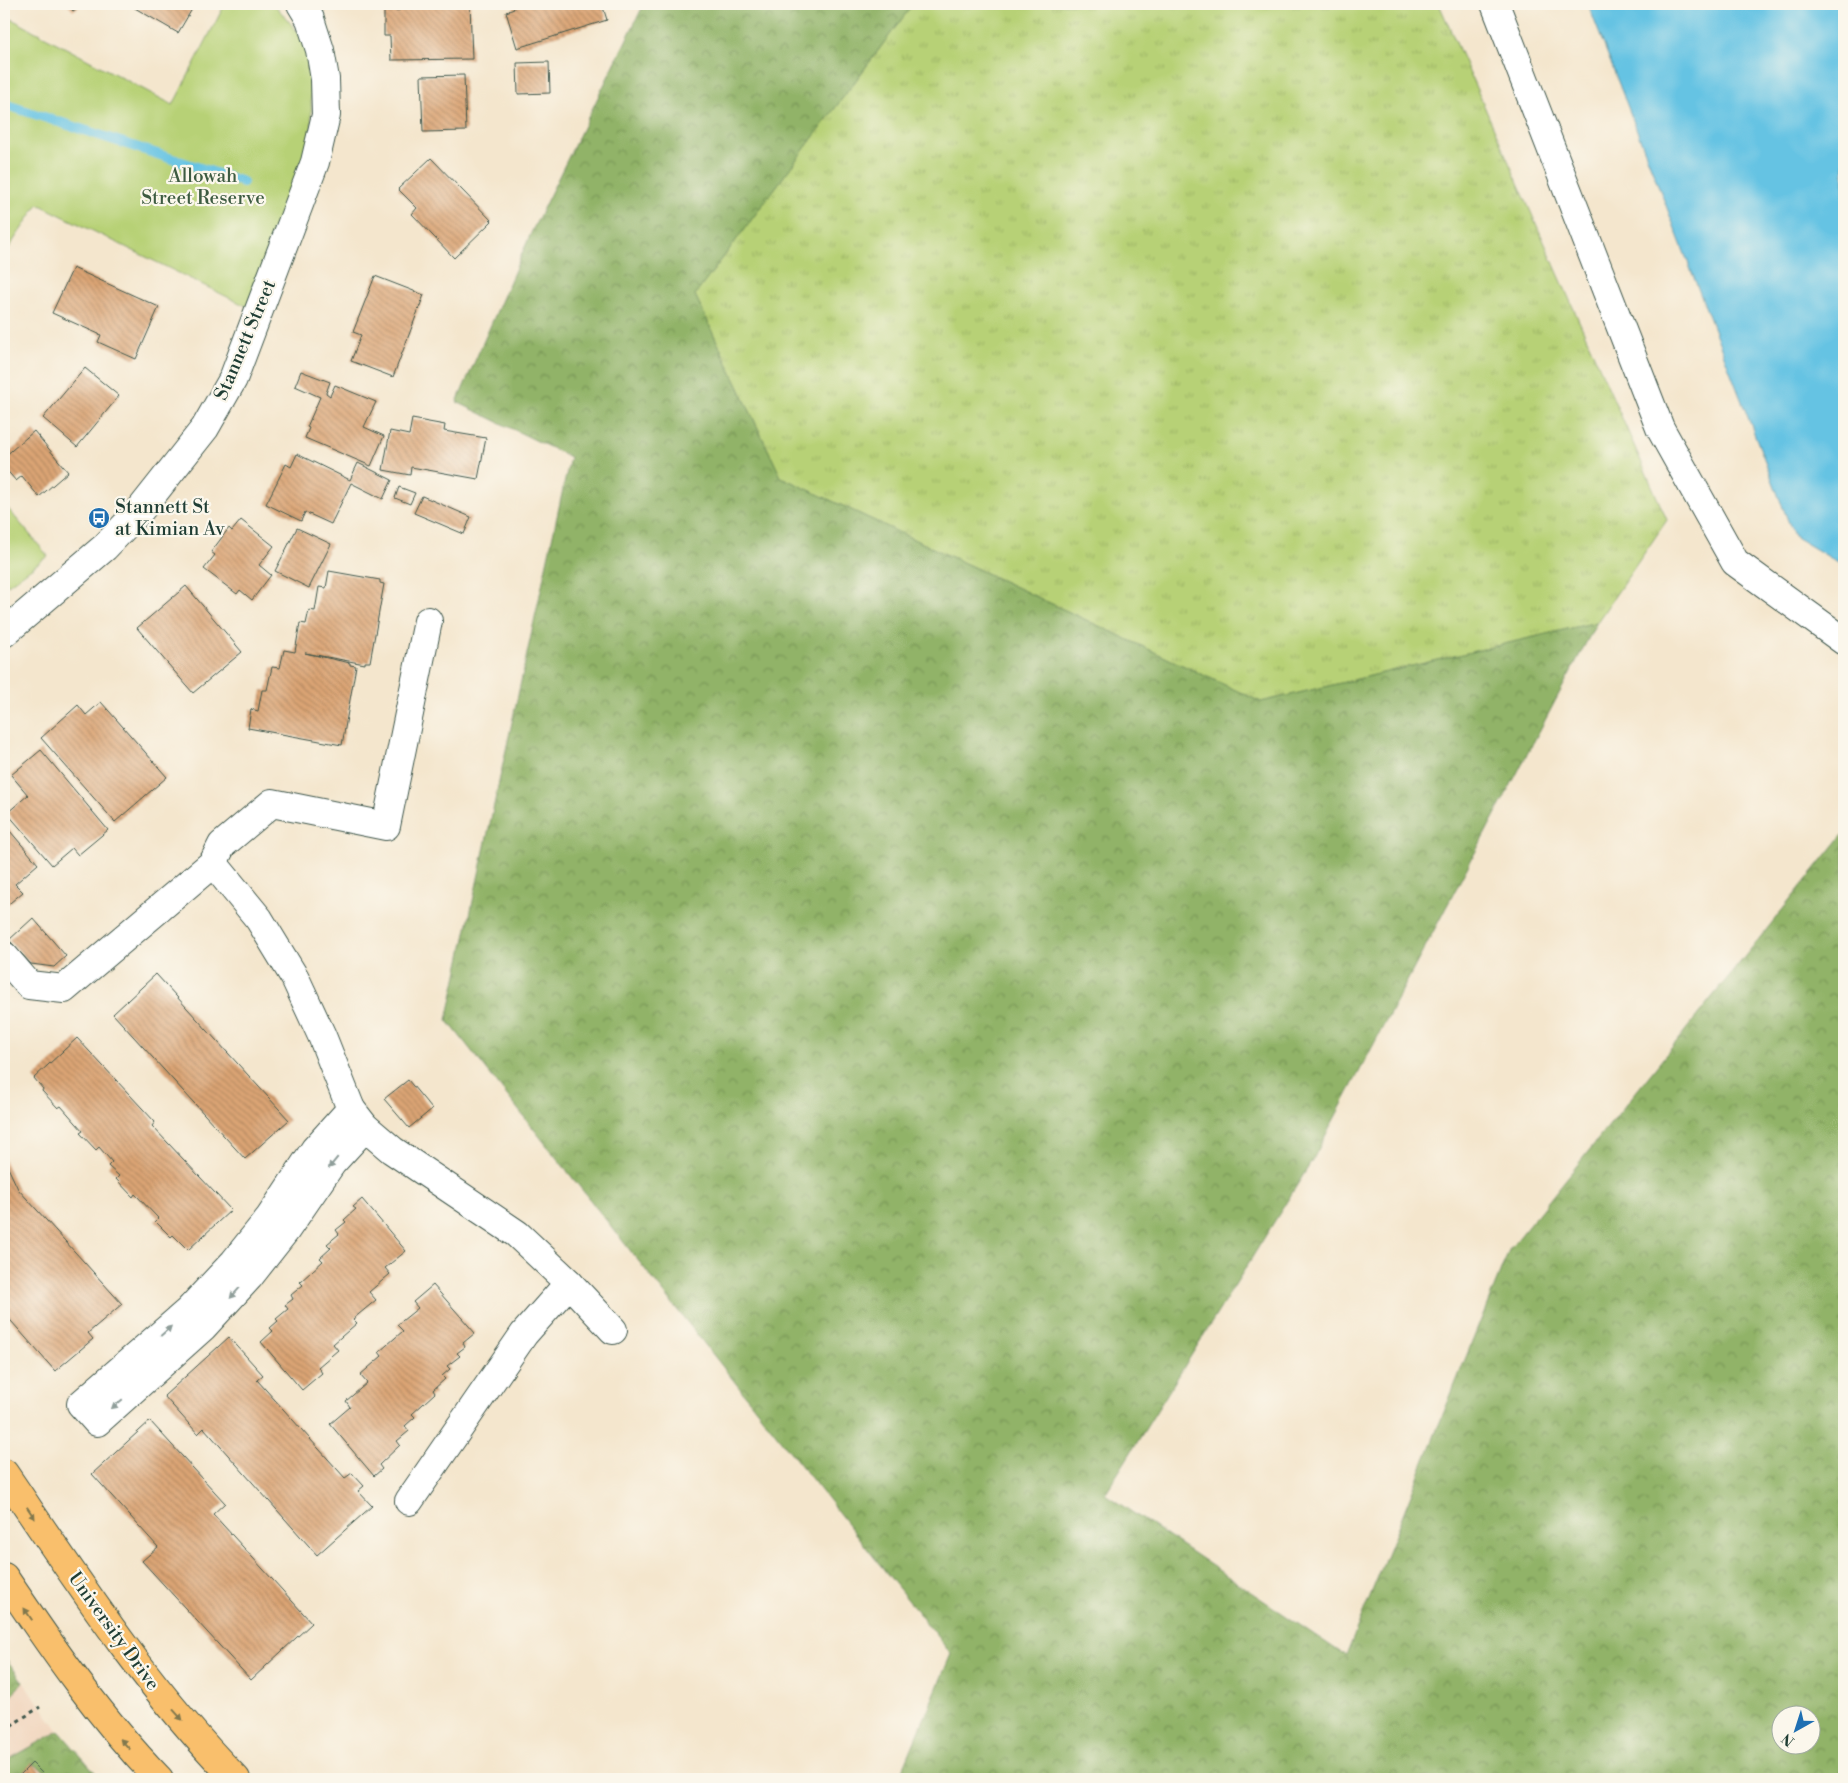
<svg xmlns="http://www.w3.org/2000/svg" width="1848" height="1783" font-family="'Libre Bodoni',serif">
<defs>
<pattern id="grass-tufts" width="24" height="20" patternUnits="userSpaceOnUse" patternTransform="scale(1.25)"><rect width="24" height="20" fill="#b7d176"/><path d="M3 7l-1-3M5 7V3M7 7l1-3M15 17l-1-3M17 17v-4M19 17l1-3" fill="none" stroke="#9db467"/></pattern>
<pattern id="forest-crowns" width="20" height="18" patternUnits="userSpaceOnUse" patternTransform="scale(1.25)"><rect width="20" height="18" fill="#91b367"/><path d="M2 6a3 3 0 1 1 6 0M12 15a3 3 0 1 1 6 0" fill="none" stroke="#769356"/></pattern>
<pattern id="building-back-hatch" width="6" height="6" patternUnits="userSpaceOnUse" patternTransform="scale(1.25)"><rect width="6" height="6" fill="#dba474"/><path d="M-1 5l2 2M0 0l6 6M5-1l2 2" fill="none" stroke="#b18760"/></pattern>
</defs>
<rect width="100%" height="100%" fill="#fbf7ec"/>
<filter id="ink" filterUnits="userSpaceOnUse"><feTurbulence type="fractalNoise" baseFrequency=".02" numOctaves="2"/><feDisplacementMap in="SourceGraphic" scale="10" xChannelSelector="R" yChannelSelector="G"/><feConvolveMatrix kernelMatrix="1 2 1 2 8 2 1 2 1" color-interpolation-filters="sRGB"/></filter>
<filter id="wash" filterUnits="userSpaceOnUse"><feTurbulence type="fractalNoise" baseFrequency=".0096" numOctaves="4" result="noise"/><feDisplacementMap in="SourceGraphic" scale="20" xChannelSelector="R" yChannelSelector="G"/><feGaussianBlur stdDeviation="1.12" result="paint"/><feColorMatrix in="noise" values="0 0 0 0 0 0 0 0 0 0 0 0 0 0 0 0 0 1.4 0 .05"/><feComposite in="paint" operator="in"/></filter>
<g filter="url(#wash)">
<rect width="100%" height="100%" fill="#f4e6cd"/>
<polygon fill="#f1d5bd" points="4,1656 59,1731 101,1779 4,1779"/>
<polygon fill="url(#grass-tufts)" stroke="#6b8755" points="913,4 1439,4 1667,520 1597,622 1261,702 781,477 695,295"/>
<g fill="url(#forest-crowns)" stroke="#58784e" fill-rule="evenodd">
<path d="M 644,4 L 913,4 L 695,295 L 781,477 L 1261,702 L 1597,622 L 1312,1161 L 1105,1494 L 1346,1656 L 1509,1250 L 1844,833 L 1844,1779 L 899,1779 L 951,1654 L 447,1020 L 570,457 L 457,402 L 532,231 ZM 1780,1716 L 1810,1716 L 1810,1746 L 1780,1746 Z"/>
<polygon points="4,1656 23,1682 4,1704"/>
<polygon points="59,1731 101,1779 58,1779 32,1763 16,1779 4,1779 4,1762"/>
</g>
<g fill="#b7d176" stroke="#6b8755">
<polygon points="225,4 274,4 310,46 312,143 252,309 38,204 4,255 4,15 173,105"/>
<polygon points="4,504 48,556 8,585 4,580"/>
</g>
<polygon fill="#65c3e3" stroke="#42808c" points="1588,4 1844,4 1844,566 1794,536"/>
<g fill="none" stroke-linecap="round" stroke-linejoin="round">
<polyline stroke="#65c3e3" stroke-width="10" points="4,104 243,182"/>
</g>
<g id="blocks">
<g fill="url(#building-back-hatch)">
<polygon points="67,4 82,4 73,11"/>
<polygon points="128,4 195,4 178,33"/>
<polygon points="470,4 472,59 391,60 390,36 384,36 384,11 400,10 400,5"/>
<polygon points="512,4 602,4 607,20 517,48 506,12 514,9"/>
<polygon points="549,62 550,93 518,94 517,63"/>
<polygon points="464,75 466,131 423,132 421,76"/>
<polygon points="431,158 492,221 454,258 412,214 417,208 398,189"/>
<polygon points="73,268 159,307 136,359 98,342 101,335 52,313"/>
<polygon points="375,276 424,295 393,377 351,361 361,335 353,332"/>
<polygon points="85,368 119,396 77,447 43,418"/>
<polygon points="301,371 330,382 326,393 330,396 335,385 376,402 364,427 384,436 371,466 305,438 309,428 307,427 320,397 295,386"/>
<polygon points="412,419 445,425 444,431 486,438 478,479 411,467 410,475 383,470 390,431 409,435"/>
<polygon points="34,431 68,472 39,497 22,476 16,481 4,467 4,457"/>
<polygon points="297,454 350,480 358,463 392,480 383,499 351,483 331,524 305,512 301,521 266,504 286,464 291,467"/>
<polygon points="399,487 415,493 410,504 395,498"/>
<polygon points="422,496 471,517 464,534 414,513"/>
<polygon points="241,520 274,546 259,565 271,575 252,600 240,590 237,594 204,569 215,555 211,552 229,528 232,531"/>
<polygon points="297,528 331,544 309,588 275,571"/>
<polygon points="329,571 380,580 380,583 384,584 370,662 365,662 365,664 305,653 350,663 350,665 356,666 342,745 248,728 251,709 258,711 262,690 267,690 272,667 280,668 284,650 295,652 300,623 306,624 309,610 315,611 319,587 326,588"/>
<polygon points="186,586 242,652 193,693 137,628"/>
<polygon points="101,702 167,777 115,822 41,738 78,705 86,715"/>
<polygon points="41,750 108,830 78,855 72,848 52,865 7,813 28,795 11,775"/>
<polygon points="4,824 38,864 15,884 23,892 4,908"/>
<polygon points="33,918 66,956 54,967 31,964 9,940"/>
<polygon points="156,974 289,1120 245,1159 113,1014"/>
<polygon points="77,1038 155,1122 152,1126 231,1210 188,1250 173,1235 171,1237 155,1221 158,1218 135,1194 133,1197 116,1179 119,1176 108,1166 112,1162 99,1147 96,1150 80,1133 83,1131 61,1106 58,1108 42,1091 43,1089 34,1078"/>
<polygon points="408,1080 432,1109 409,1128 384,1099"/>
<polygon points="4,1159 18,1189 122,1304 88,1333 93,1339 55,1371 4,1313"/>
<polygon points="362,1199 406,1251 385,1268 390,1274 369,1292 376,1300 353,1319 357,1323 333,1344 338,1350 318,1367 322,1373 302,1390 261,1342 273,1331 270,1328 278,1321 276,1319 288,1309 285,1305 293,1299 291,1295 303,1285 300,1282 323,1261 320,1258 331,1248 327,1244 339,1234 336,1230 346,1222 344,1220 356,1209 353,1207"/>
<polygon points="433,1285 475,1333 463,1343 465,1347 457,1353 460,1356 447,1366 450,1369 442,1376 445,1379 433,1390 435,1393 412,1414 415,1417 405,1426 409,1431 397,1441 400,1445 379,1465 382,1469 374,1476 330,1424 350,1407 346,1401 367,1383 360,1375 382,1356 379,1352 403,1331 397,1325 418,1308 413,1302"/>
<polygon points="229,1337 263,1375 257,1380 345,1478 352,1473 364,1486 358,1491 372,1506 317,1555 204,1428 198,1434 164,1396"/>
<polygon points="150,1421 225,1503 213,1514 312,1623 251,1680 142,1561 158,1547 92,1474"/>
<polygon points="32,1763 48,1779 16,1779"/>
</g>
</g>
</g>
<g filter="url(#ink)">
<use href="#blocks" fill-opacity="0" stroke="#3f564b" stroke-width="1"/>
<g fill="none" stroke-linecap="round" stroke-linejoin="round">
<g stroke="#3f564b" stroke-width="30">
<g id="minor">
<polyline points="1495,4 1660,428 1735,562 1844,641"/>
<polyline points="4,633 105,547 141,509 205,428 233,379 315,162 326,115 325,79 320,50 310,19 301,4"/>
<polyline points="213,863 259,919 295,978 322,1036 351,1109 365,1127 392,1150 517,1234 569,1283 613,1330"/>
<polyline points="4,956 29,985 64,989 213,863 222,845 272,803 386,826 428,621"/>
<polyline points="351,1109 315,1149 270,1217 234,1262 188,1311 81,1404 97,1422 203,1327 249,1277 286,1230 332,1163 365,1127"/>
<polyline points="409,1501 524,1334 569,1283"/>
</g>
</g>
<g stroke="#3f564b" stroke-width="30">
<g id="major">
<path d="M 4,1473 C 77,1580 145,1686 236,1779"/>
<path d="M 4,1577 C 52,1648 100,1718 159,1779"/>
</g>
</g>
<polyline stroke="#3f564b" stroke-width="3" stroke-dasharray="4 4" stroke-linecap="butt" points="4,1730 40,1707"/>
<use href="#minor" stroke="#fff" stroke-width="28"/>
<use href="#major" stroke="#f9bf6c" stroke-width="28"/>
</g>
<defs><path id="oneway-solid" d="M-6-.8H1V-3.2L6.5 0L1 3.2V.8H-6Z" transform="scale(1.25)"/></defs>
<g fill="#8f9e9a">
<use href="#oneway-solid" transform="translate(333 1163) rotate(129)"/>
<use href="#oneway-solid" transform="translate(235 1293) rotate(132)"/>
<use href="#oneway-solid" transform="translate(166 1331) rotate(-42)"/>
<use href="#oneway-solid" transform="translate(117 1404) rotate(140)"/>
</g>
<g fill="#81784d">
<use href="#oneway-solid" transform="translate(31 1513) rotate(56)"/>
<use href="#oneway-solid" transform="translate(28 1614) rotate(-124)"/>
<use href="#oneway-solid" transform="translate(178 1715) rotate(48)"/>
<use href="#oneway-solid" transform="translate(125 1744) rotate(-133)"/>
</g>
</g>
<defs>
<g id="bus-disc" transform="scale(1.125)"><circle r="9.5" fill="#1f6fb2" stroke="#fbf7ec"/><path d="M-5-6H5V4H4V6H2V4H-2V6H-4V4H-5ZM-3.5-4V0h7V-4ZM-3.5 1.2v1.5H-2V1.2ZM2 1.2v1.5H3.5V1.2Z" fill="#fff"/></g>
</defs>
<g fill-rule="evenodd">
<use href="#bus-disc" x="99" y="518"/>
</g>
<g text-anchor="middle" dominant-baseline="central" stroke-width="4.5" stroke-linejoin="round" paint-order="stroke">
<g font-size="19" fill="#3d5b41" stroke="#fbf7ec">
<text x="203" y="176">Allowah<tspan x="203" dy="22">Street Reserve</tspan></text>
</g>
<g font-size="19" fill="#1f3d34" stroke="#fbf7ec">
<text transform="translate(245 340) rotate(-67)">Stannett Street</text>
<text transform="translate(114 1631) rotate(54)">University Drive</text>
</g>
<g font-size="19" fill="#1f3d34" stroke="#fbf7ec" text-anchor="start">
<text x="115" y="507">Stannett St<tspan x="115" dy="22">at Kimian Av</tspan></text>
</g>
</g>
<rect width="1848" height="1783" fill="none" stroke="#fbf7ec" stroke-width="20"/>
<g transform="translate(1796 1730) rotate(219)"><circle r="24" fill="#fbf7ec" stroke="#a3ada2"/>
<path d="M0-4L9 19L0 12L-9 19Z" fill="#1f6fb2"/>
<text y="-8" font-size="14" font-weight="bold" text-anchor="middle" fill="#1f3d34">N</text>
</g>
</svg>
